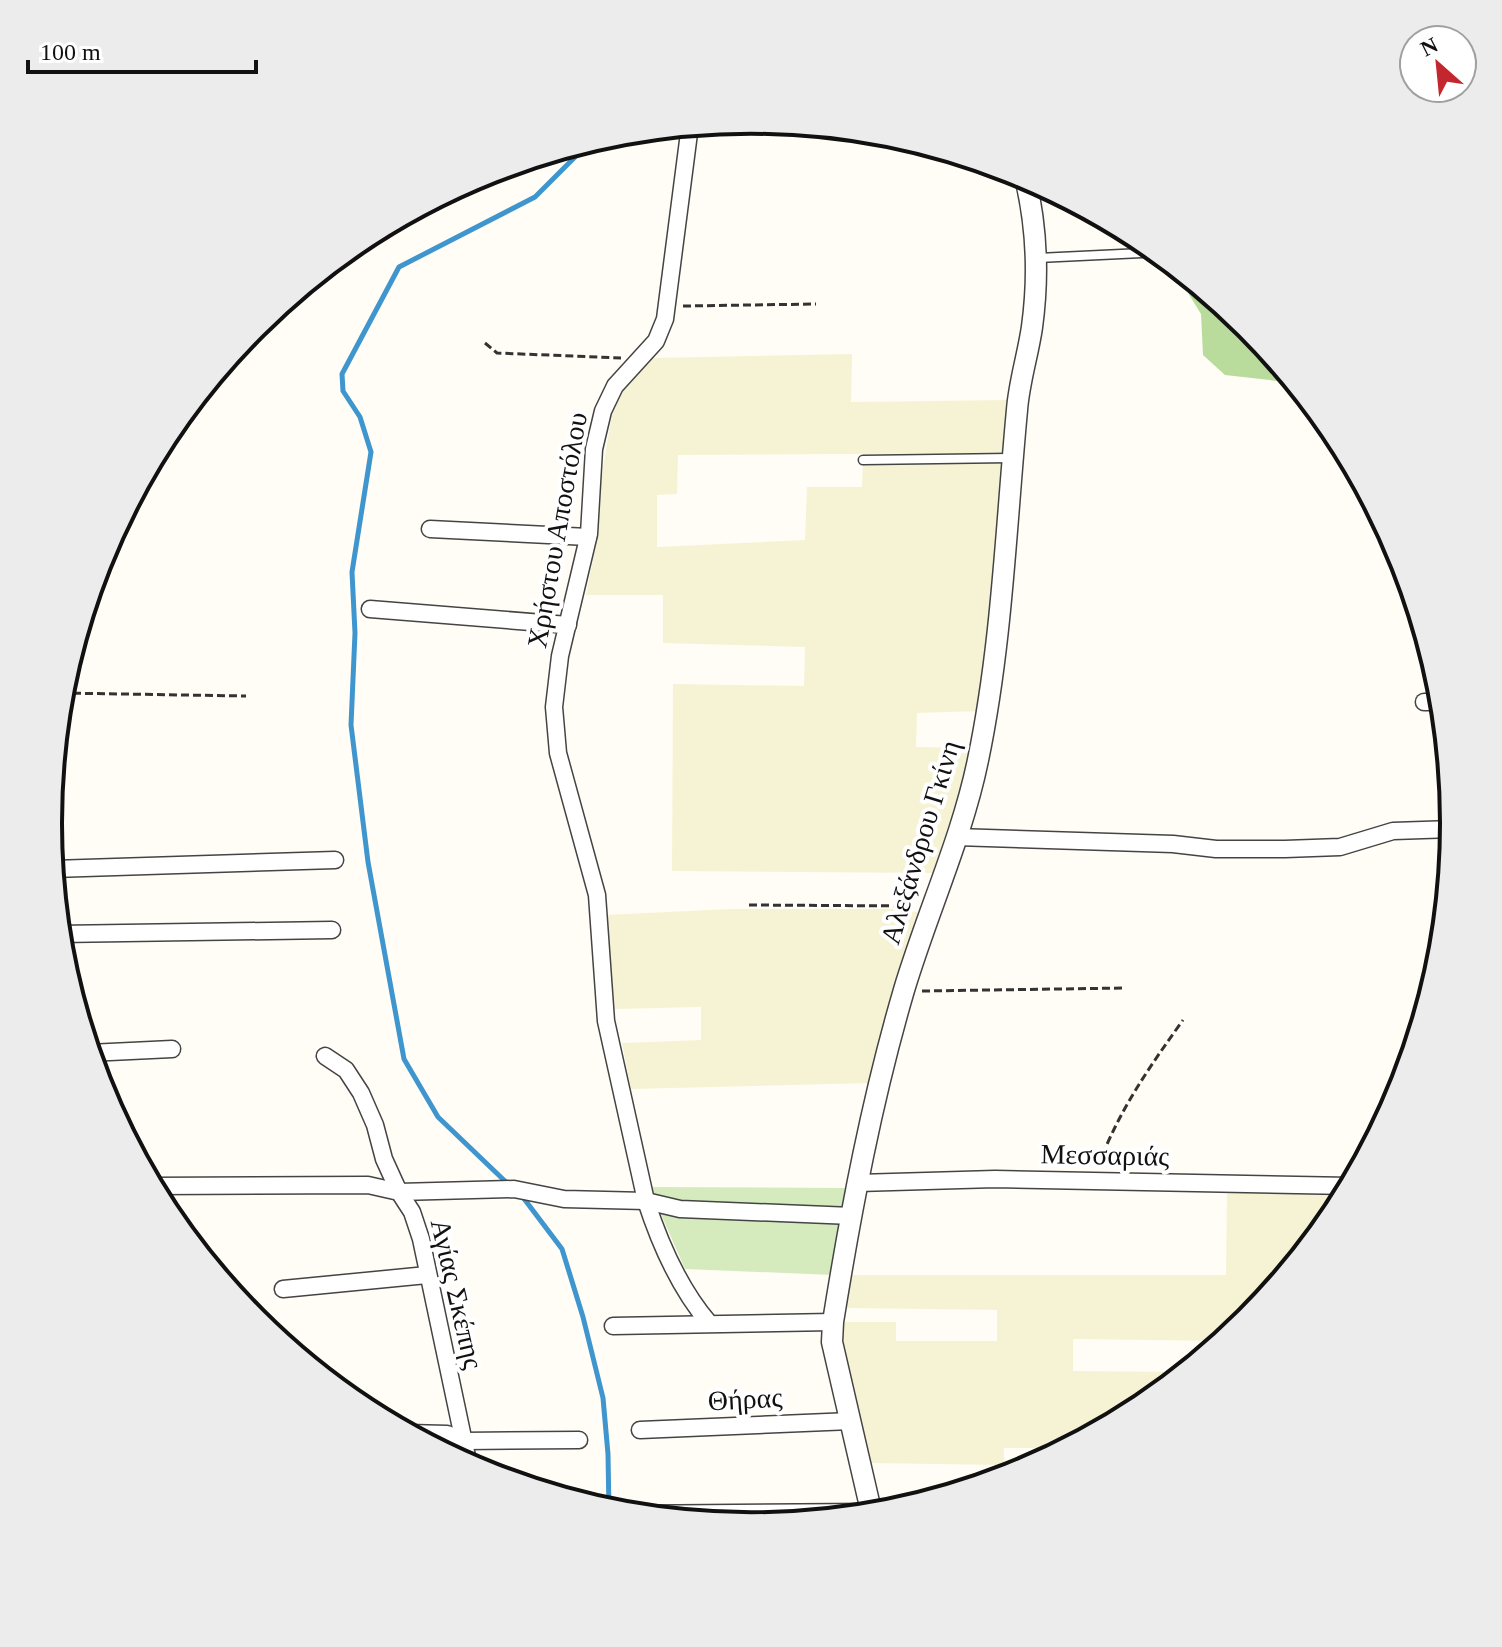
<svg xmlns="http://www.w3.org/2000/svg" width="1502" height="1647" font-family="Georgia,serif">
<rect width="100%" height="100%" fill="#fffdf5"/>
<g fill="#f6f3d4">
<polygon points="852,354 851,402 1009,400 1005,453 678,455 677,494 657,495 657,547 805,540 807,487 862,487 863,463 1004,461 980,711 917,713 916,747 973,748 936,873 672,871 673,684 804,686 805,647 663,643 663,595 586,595 596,545 602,474 613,408 626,382 652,358"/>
<polygon points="731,909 900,909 922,913 872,1083 631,1089 622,1043 701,1040 701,1007 615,1009 604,915"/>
<polygon points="1348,1191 1335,1214 1248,1321 1224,1341 1073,1339 1073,1371 1185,1372 1141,1408 1067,1448 1004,1448 1004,1465 869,1463 844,1357 843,1322 896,1322 896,1341 997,1341 997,1310 846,1308 852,1275 1226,1275 1227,1193"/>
<polygon points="793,1515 792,1522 751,1526 650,1517"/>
</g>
<polygon fill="#d5ebbd" points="649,1187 851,1188 833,1275 685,1269"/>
<polygon fill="#b9dc9c" points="1188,277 1248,327 1295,383 1225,375 1203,355 1201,314 1185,288"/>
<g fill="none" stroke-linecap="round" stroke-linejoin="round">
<g stroke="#3f96cf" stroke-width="5">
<polyline points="508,1184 438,1117 404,1059 368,862 351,725 355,633 352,572 371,452 360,417 343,391 342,374 399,267 535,197 591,141"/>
<polyline points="522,1196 562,1249 583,1317 603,1398 608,1454 609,1511"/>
</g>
<g stroke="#444" stroke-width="11">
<g id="service">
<polyline points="1038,258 1142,253"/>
<polyline points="863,460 1010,458"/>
</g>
</g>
<g stroke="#444" stroke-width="19">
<g id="minor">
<path d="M 693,126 L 689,133 L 665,319 L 656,341 L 615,386 L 603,411 L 594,449 L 589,534 L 560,656 L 554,707 L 558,753 L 597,895 L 606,1021 L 646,1201 C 660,1244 679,1288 709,1323"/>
<polyline points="430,529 588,537"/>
<polyline points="370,609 568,625"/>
<polyline points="1424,702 1442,702"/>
<polyline points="956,837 1173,844 1216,849 1285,849 1340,847 1393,831 1453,829"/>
<polyline points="53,869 335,860"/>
<polyline points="59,934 332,930"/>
<polyline points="89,1053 172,1049"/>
<polyline points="325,1056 346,1070 361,1093 375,1125 384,1159 399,1192 514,1189 564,1199 646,1201 680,1209 852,1216"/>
<polyline points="858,1183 995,1179 1350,1186"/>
<polyline points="152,1186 368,1185 399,1192 412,1212 421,1239 469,1466"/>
<polyline points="283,1289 427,1275"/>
<polyline points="613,1326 833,1322"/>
<polyline points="640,1430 851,1421"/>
<polyline points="408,1433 447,1434 464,1441 579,1440"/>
<polyline points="620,1514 871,1512"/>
</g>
</g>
<g stroke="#444" stroke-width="23">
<path id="tertiary" d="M 872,1515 L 832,1342 L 833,1322 C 851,1210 872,1099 904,990 C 927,913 962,838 978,760 C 1002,645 1006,526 1017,410 C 1019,382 1028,355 1032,327 C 1039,276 1037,227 1025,177"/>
</g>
<g stroke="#333" stroke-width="3" stroke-dasharray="8 4" stroke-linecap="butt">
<polyline points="683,306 816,304"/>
<polyline points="485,343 497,353 621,358"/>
<polyline points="191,404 198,404"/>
<polyline points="61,693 246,696"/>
<polyline points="749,905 913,906"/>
<polyline points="922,991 1126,988"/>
<path d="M 1098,1166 C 1120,1109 1148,1069 1183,1020"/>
</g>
<use href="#service" stroke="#fff" stroke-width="8"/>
<use href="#minor" stroke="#fff" stroke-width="16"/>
<use href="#tertiary" stroke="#fff" stroke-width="20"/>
</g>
<g text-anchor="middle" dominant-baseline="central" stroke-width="8" stroke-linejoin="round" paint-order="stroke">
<g font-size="28" fill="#111" stroke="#fff">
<text transform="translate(557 530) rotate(-80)">Χρήστου Αποστόλου</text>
<text transform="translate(920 842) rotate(-73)">Αλεξάνδρου Γκίνη</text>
<text transform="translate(1105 1155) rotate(1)">Μεσσαριάς</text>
<text transform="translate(457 1294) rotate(77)">Αγίας Σκέπης</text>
<text transform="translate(745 1399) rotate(-3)">Θήρας</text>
</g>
</g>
<path d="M0 0H1502V1647H0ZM62 823a689 689 0 1 1 1378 0a689 689 0 1 1-1378 0Z" fill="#ececec" fill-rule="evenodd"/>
<path fill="none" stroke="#111" stroke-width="4" d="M62 823a689 689 0 1 1 1378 0a689 689 0 1 1-1378 0Z"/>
<g transform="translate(1438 64) rotate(333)"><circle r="38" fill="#ffffff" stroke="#a0a0a0" stroke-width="2"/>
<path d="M0-6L14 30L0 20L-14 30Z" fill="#c4262e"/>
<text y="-12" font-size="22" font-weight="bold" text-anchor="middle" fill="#111111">N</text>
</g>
<path d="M28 60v12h228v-12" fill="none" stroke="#111111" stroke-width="4"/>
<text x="40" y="60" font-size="24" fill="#111111" stroke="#ffffff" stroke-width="6" paint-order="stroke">100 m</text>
</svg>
